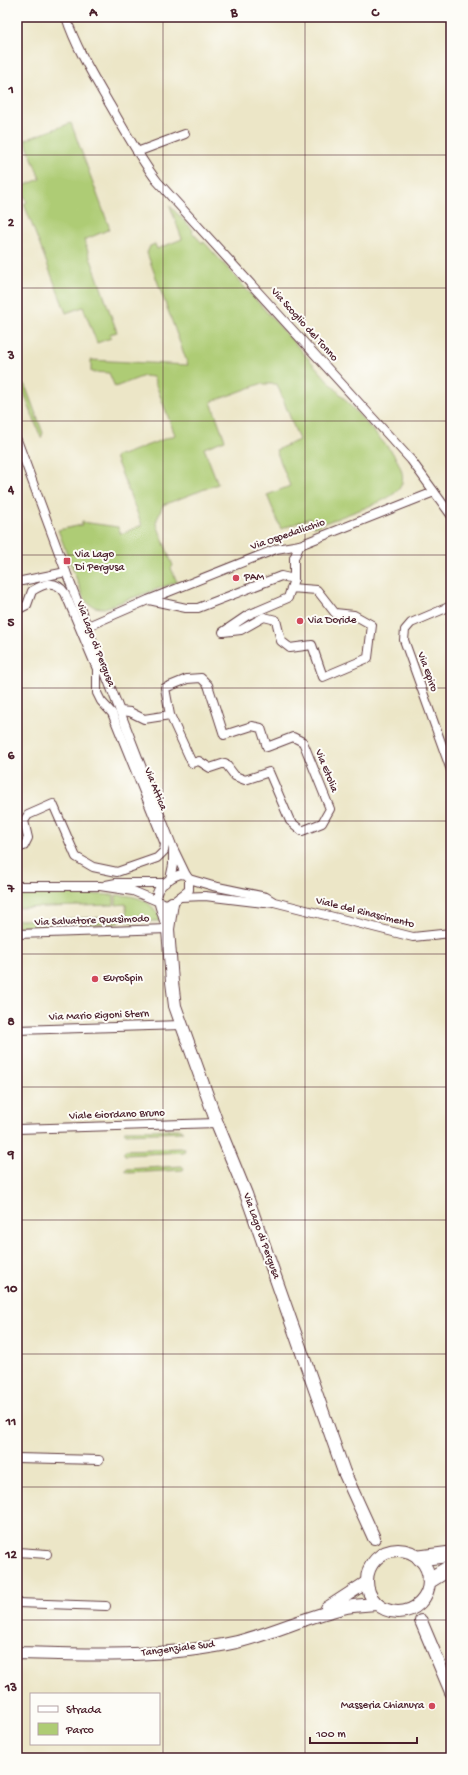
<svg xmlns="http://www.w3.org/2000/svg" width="468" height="1775" font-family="'Gochi Hand',sans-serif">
<rect width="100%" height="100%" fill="#fdfcf7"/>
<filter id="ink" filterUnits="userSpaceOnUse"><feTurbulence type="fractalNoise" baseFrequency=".025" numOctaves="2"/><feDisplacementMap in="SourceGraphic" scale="8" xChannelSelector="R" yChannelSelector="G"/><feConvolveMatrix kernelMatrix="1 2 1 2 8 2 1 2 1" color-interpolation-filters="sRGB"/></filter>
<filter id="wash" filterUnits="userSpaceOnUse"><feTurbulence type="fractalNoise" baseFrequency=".012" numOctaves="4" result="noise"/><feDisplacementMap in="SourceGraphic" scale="16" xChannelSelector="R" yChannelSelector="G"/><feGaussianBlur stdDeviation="0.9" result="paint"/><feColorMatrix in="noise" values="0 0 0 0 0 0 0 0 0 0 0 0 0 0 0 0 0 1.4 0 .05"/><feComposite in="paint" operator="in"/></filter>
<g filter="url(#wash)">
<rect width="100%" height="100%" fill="#ece6c7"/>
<g fill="#aecc74" stroke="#7c7650">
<polygon points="71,123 110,229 84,240 117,332 110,334 111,338 97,343 83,307 66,313 24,204 27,202 21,187 40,179 25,140"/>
<path d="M 170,206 L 193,230 L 192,232 L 202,243 L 204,242 L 392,452 C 417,489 394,496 362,509 C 346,515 330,521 314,527 L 310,518 L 281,529 L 267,495 L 290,486 L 276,450 L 299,440 L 277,384 L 260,384 L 211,402 L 225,440 L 204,448 L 218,484 L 163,505 L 156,522 L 173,566 L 171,568 L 177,582 L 104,608 C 93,608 88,605 83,596 L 58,530 L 82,525 L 82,522 L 118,527 L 121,534 L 142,525 L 115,457 L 121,454 L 122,455 L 175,435 L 153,377 L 144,376 L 115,387 L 109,373 L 91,372 L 91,360 L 188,365 L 147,253 L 150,246 L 155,244 L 157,249 L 182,239 Z"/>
<polygon points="20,383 25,385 43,433 41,438"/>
<polygon points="17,892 114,895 114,905 17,908"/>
<path d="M 116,895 C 136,895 153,900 161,921 L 127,922 L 126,904 L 116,905 Z"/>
<polygon points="119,917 119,923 17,927 17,920"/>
<polygon points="181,1129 183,1130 182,1132 126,1134 124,1132 126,1130"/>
<polygon points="182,1148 185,1149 184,1152 125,1155 123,1152 125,1150"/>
<polygon points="182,1166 184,1168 183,1170 128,1173 125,1171 127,1169"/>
</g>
</g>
<g filter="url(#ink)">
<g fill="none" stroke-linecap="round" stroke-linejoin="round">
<g stroke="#623d42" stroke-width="10">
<g id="street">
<path d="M 66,17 C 76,48 94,77 110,105 C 125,131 139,157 157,181 L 411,460 L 451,515"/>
<polyline points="137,152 185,134"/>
<polyline points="17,440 66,572 173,848 186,875"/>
<polyline points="17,582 66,572"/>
<polyline points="291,588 317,590 335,613 354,615 372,625 368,658 323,677 312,645 290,648 281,641 276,620 264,617 241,630 223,632 248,615 288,598 294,579 294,558 300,545"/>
<polyline points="149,600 186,608 198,608 281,576 294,579"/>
<polyline points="451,606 411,623 405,630 404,640 451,770"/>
<path d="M 17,610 L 27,605 L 32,591 C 45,583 55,579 65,593 L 97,669 L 97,693 L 101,701 L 112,713 L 165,844 L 164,851 L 157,858 L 117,872 L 93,867 L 76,857 L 53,804 L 28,815 L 24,821 L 28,838 L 24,846 L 17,848"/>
<polyline points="88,626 148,600 276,549 300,545 434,492"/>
<polyline points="120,711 130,712 144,719 170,715 192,763 199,761 210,768 225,763 235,776 245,780 269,772 290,821 302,831 322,823 330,809 303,742 293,737 267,747 261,728 252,726 224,735 208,685 201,678 187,679 165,688 170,715"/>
<path d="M 181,874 L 186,875 L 189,879 L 189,890 L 172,903 L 161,904 C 147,892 170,877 181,874 Z"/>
<polyline points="170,879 173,865 173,851"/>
<polyline points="189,879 213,886 266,897 274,902 413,937 451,933"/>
<polyline points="106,885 116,883 165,883"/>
<polyline points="17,886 100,886 133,891 157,901"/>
<polyline points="180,897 205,896 264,903 273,902"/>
<polyline points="17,934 168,929"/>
<polyline points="17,1030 182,1025"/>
<polyline points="17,1129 217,1123"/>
<polyline points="17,1458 99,1460"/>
<polyline points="17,1552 47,1554"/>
<polyline points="17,1603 106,1606"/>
</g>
</g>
<g stroke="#623d42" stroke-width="14">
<g id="secondary">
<polyline points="172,903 168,929 172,982 175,1006 217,1123 246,1194 344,1472 374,1538"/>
<polyline points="161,904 167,924"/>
<circle cx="398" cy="1581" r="31"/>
<polyline points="327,1608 367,1582"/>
<polyline points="421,1621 451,1692"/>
<path d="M 17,1653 C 91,1655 165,1658 237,1642 C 274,1633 310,1615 347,1607 C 357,1605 367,1605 377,1604"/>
</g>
</g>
<g stroke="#623d42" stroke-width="17">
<g id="highway">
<polyline points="420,1558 451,1554"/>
<polyline points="430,1580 451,1567"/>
</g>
</g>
<use href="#street" stroke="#fff" stroke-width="8"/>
<use href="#secondary" stroke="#fff" stroke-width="12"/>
<use href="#highway" stroke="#fff" stroke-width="15"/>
</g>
</g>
<path fill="none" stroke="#4a1f2b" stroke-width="1" stroke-opacity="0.55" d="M 163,17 L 163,1758M 305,17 L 305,1758M 17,155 L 451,155M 17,288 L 451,288M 17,421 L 451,421M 17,555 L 451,555M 17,688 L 451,688M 17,821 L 451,821M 17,954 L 451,954M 17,1087 L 451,1087M 17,1220 L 451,1220M 17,1354 L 451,1354M 17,1487 L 451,1487M 17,1620 L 451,1620"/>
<g fill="#d1495b" stroke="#fdfcf7" stroke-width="1.5">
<rect x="63" y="557" width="8" height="8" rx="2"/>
<circle cx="236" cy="578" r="4"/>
<circle cx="300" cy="621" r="4"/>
<circle cx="95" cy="979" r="4"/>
<circle cx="432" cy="1706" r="4"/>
</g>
<g text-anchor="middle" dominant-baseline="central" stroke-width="4" stroke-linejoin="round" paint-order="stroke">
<g font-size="11" fill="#4a1f2b" stroke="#fdfcf7">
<text transform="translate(304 325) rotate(48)">Via Scoglio del Tonno</text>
<text transform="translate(288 535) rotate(-19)">Via Ospedalicchio</text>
<text transform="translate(95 644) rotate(69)">Via Lago di Pergusa</text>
<text transform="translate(427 672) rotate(70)">Via Epiro</text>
<text transform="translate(326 771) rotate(68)">Via Etolia</text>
<text transform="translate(155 789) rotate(68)">Via Attica</text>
<text transform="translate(365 913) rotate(14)">Viale del Rinascimento</text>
<text transform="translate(92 921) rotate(-2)">Via Salvatore Quasìmodo</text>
<text transform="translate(99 1016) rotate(-2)">Via Mario Rigoni Stern</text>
<text transform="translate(117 1115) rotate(-2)">Viale Giordano Bruno</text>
<text transform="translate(261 1236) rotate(70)">Via Lago di Pergusa</text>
<text transform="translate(178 1649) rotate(-7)">Tangenziale Sud</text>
</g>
<g font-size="11" fill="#4a1f2b" stroke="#fdfcf7" text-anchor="start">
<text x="75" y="555">Via Lago<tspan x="75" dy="13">Di Pergusa</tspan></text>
<text x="244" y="578">PAM</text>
<text x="308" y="621">Via Doride</text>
<text x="103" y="979">EuroSpin</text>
<text x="424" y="1706" text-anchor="end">Masseria Chianura</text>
</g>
</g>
<rect width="468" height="1775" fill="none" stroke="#fdfcf7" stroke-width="44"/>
<rect x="30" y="1693" width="130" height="52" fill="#fdfcf7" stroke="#b5a4a5"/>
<rect x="38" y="1706" width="20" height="6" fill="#ffffff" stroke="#b5a4a5"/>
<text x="66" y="1713" font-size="12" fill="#4a1f2b">Strada</text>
<rect x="38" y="1723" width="20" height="12" fill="#aecc74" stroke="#b5a4a5"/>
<text x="66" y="1733" font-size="12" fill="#4a1f2b">Parco</text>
<path d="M310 1737v6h107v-6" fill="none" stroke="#4a1f2b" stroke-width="2"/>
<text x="316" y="1737" font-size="12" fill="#4a1f2b" stroke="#fdfcf7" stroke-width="3" paint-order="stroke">100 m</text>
<rect x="22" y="22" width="424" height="1731" fill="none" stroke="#4a1f2b" stroke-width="1.5"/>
<g font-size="13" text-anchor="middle" font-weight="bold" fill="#4a1f2b">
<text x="93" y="16">A</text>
<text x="234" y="16">B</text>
<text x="375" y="16">C</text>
<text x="11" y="93">1</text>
<text x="11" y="226">2</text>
<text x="11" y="359">3</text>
<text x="11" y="493">4</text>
<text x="11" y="626">5</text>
<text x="11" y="759">6</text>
<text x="11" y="892">7</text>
<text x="11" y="1025">8</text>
<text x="11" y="1158">9</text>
<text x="11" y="1292">10</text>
<text x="11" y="1425">11</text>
<text x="11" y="1558">12</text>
<text x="11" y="1691">13</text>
</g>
</svg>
